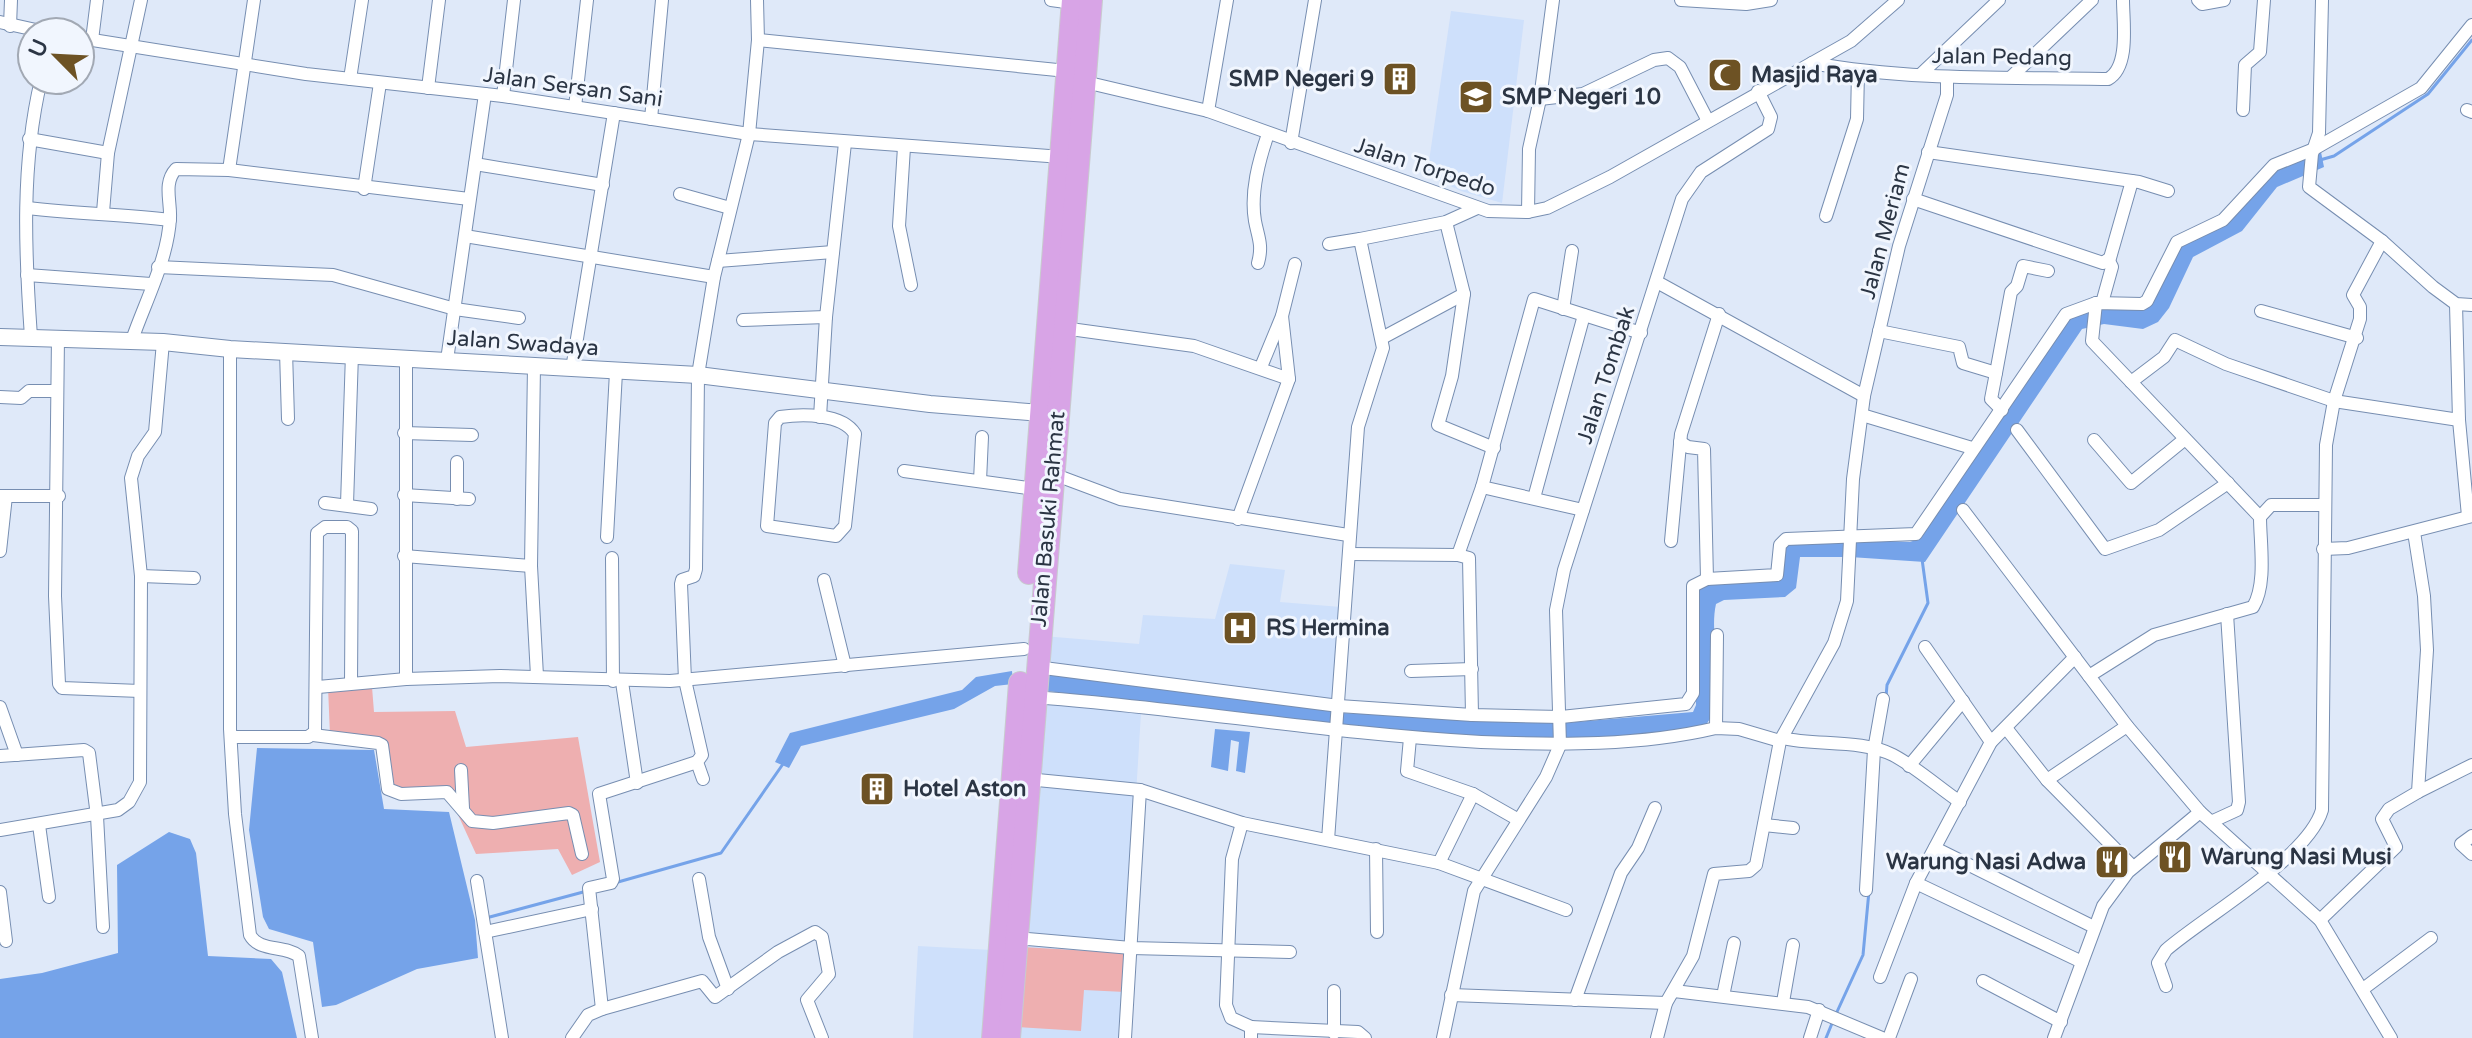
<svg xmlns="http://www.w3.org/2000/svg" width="2472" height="1038" font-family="'Varela Round',sans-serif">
<rect width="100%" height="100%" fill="#dfe9f9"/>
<g fill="#cee0fb">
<polygon points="1451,11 1524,20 1502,203 1461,191 1427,175"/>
<polygon points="1230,564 1285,570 1280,602 1341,607 1334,702 1040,665 1043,636 1139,644 1143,615 1215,619"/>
<polygon points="1038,700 1141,713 1121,1038 1016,1038"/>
<polygon points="918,946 992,950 987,1038 913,1038"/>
</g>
<g fill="#eeafb0">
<polygon points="328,687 372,687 374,712 455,711 466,747 578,737 600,862 572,875 558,849 476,854 449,795 393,798 383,740 330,735"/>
<polygon points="1022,947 1127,953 1125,992 1084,990 1081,1031 1017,1027"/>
</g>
<g fill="#75a3e9">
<polygon points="2321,152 2324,167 2277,187 2242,231 2193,257 2169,308 2158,322 2143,329 2104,324 2082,329 1925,562 1850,557 1849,540 1910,542 1921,538 2066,316 2083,309 2141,310 2184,239 2208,232 2273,168"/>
<path d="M 1847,539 L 1846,557 L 1800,557 L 1796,588 L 1785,597 L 1724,600 L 1716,604 C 1707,643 1734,703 1699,732 L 1562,741 L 1564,723 L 1693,712 L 1696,705 L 1696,590 L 1710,581 L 1781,576 L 1784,545 Z"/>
<polygon points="1012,671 1013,684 995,686 954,709 801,746 789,768 775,762 790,733 962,690 976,677"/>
<polygon points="1042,674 1335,711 1334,728 1040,690"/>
<polygon points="1342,713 1556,723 1553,742 1342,728"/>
<polygon points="1215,729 1250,732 1245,773 1236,771 1239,742 1231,740 1228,771 1211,767"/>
<polygon points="257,748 374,750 384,809 449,812 475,920 478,958 417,969 336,1005 322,1007 313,942 269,929 263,917 249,830"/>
<polygon points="169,832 190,839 196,853 208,956 271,959 282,972 297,1038 0,1038 0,979 42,973 118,953 117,865"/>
</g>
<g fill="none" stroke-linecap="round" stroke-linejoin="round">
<g stroke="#75a3e9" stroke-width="3">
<polyline points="2320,160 2334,156 2428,94 2472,40"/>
<polyline points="1886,697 1887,685 1928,603 1922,559"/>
<polyline points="618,882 721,853 783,764"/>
<polyline points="486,918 587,891"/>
<polyline points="1836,1014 1863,955 1869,891"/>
<polyline points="1826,1038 1833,1021"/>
</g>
<g stroke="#778eb1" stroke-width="14">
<g id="minor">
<polyline points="1051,0 1073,3"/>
<polyline points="1681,0 1746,4 1771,0"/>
<polyline points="2198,0 2202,4 2224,0"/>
<polyline points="2322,0 2319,133 2312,154 2309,187 2382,241 2433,287 2456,304 2472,305"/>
<polyline points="0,22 45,32"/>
<polyline points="10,26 11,0"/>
<polyline points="80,38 306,74 503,96 749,134 1062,157"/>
<polyline points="92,40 97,0"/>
<polyline points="758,40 1067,71"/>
<path d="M 1812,63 C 1910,81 2009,77 2108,79 C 2130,67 2123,22 2123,0"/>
<polyline points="1920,75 1999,0"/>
<polyline points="2011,77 2092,0"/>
<polyline points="350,79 362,0"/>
<polyline points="1085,82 1208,111 1488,211 1528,212 1547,208 1610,177 1851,41 1898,0"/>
<polyline points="428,88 439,0"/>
<polyline points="503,96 514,0"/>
<polyline points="1540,99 1583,94 1654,60 1668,58 1680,67 1708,121"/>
<polyline points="575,107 587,0"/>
<polyline points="2243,110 2245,65 2260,52 2264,0"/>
<polyline points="2467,110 2472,112"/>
<polyline points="1208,111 1227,0"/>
<polyline points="651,119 662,0"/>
<polyline points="29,139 108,153"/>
<polyline points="1291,143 1315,0"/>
<polyline points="904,147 899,226 911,285"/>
<polyline points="1928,152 2139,182 2168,191"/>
<polyline points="475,164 603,185"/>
<polyline points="229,170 254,0"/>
<polyline points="364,189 380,83"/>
<polyline points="680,194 730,208"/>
<polyline points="1913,199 2103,263 2110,258 2132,181"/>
<path d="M 28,208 C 76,214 122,214 170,220"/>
<polyline points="103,212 108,153 141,0"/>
<polyline points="1528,212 1529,149 1540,99 1553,0"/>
<polyline points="1826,216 1857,119 1858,71"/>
<polyline points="1446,222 1464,294 1452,376 1438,425 1494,448"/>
<polyline points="465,236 714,277"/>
<polyline points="1360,239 1446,222 1477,208"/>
<polyline points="718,261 833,252"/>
<path d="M 1258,263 C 1263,245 1258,237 1255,221 C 1250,192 1259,160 1268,134"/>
<polyline points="158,267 333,275 455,309 519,318"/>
<polyline points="27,275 151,284"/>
<polyline points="1657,282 1864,396"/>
<polyline points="2102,303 2112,267 2109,261"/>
<polyline points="2456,304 2459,420 2468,516"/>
<polyline points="1563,309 1572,251"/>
<polyline points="2261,311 2357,338"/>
<polyline points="743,320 826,317"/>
<polyline points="1063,328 1194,346 1289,379"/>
<polyline points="1879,331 1959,347 1963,363 1996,373 1991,399 2002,410"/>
<path d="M 31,337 C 25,252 21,164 41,80"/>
<polyline points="58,337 55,596 59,684 62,688 140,691"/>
<polyline points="1382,338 1464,294"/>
<path d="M 132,340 C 145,302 168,259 170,218 C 171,201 163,183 176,169 L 229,170 L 469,199"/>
<path d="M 230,349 L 230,729 L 235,814 L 250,935 C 259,952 285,945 299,956 L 312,1038"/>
<polyline points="286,351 288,419"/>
<polyline points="447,360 485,94"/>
<polyline points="534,366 531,566 537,676"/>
<polyline points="1261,367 1282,316 1295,264"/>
<polyline points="572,369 614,113"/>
<polyline points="1996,373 2011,292 2017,286 2023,266 2048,271"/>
<polyline points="2131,382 2164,357 2175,340 2226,364 2334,401 2459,420"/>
<polyline points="0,397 21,398 29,391 57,391"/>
<polyline points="1862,415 1972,448"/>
<path d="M 780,417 C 802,414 842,413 855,434 L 845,526 L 836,536 L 767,526 L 775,423 Z"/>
<polyline points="820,417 826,317 845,143"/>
<polyline points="2017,430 2105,549 2159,530 2228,483"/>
<polyline points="404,433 472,435"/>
<polyline points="2094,440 2131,483 2185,439"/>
<polyline points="1680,442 1688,447 1704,449 1707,579"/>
<polyline points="457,462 457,499"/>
<polyline points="904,471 1035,489"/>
<polyline points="1053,474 1120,499 1348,535"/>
<polyline points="980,481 982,437"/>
<polyline points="404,495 469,499"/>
<polyline points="0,496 59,496"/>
<polyline points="1534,498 1584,315"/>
<polyline points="325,503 371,509"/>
<polyline points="347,504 352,354"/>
<polyline points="1583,510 1482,487 1534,299 1641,333"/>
<polyline points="1963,510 2127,726 2200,812"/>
<polyline points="2260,517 2271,505 2324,505"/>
<polyline points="1238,519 1289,379 1282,316"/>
<polyline points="607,537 616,372"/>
<polyline points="1671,541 1681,434 1719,314"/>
<polyline points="2323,549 2348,548 2472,516"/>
<polyline points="0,551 6,496"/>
<polyline points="1349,554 1458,555"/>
<polyline points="404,556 531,566"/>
<polyline points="612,558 613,681"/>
<polyline points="141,576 194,578"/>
<polyline points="824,580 845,666"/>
<polyline points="1925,647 1991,742"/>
<polyline points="1036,667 1339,706 1472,715 1561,717 1686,704 1693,693 1693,586 1707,579 1777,575 1780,545 1786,539 1916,534 2066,314 2096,303 2142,304 2147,301 2177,242 2223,220 2274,165 2314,149 2421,88 2472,25"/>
<polyline points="1411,671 1472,669"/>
<path d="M 2089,676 L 2154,635 L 2253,607 C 2267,584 2260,543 2260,517 L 2092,341 L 2096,303"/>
<polyline points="406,679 406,357"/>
<polyline points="622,682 637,783"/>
<polyline points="318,687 406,679 500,676 670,681 1024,649"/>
<path d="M 1034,697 C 1183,708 1331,734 1481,742 C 1558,745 1640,746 1716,728 L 1739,729 L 1780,741"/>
<polyline points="0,707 17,755"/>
<polyline points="1472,715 1469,558 1458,555 1482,487"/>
<polyline points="1716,728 1717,635"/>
<polyline points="2006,728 2047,780 2133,867"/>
<polyline points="313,735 378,743 382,745 388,789 401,794 447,792 472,821 493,823 569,813 573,815 582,854"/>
<polyline points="231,737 308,737 315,732 317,533 325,527 347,527 352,531 351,683"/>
<polyline points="1410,738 1407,771 1473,794 1517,819"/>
<path d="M 1782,738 C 1816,746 1861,739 1893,755 C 1916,767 1938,787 1960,802"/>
<polyline points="0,756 84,750 89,753 97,816 103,927"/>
<polyline points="1909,766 1963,701"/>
<polyline points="461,770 463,808"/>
<polyline points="703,779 697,762 702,755 685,680 681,584 682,580 694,576 696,569 698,375 714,277 749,134 758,40 757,0"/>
<polyline points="1027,779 1140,790 1242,823 1439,863 1566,910"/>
<polyline points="2047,780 2127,726"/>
<polyline points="2418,792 2472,765"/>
<polyline points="2213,821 2237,810 2239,802 2227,614"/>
<polyline points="1242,823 1232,859 1226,1005 1231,1018 1251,1027 1251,1038"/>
<polyline points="39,825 49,897"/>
<polyline points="1764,825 1793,828"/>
<polyline points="0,830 118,810 129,802 140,782 141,576 131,478 138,456 155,432 163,342"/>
<polyline points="2472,836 2461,844 2472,854"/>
<polyline points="1328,840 1358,427 1383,348 1360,239 1329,244"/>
<polyline points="1935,848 2094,927"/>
<polyline points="1376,849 1377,932"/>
<polyline points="1439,863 1473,794"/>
<polyline points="699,879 709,937 728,989"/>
<polyline points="477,881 502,1038"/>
<polyline points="1916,883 2082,962"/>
<polyline points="1866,890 1874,750 1883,699"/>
<polyline points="0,892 6,941"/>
<polyline points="2320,920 2396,847 2382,819 2389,809 2418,792 2427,650 2424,596 2414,532"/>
<polyline points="485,932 592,909"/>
<polyline points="1016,938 1131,948 1290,952"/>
<polyline points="1880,977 1916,883 1991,742 2075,657"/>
<polyline points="1983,981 2061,1022"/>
<path d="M 2166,986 L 2158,963 L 2166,950 C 2205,916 2308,858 2322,810 L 2326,445 L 2334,401 L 2360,319 L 2360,307 L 2353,295 L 2382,241"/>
<polyline points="2363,989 2431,938"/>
<polyline points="1674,991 1808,1007 1882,1038"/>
<polyline points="1451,995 1666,1003"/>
<polyline points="1723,996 1734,943"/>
<polyline points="1575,1000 1621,873 1638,848 1655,808"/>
<polyline points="1783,1002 1793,945"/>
<polyline points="602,1009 589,888 611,883 613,879 599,794 697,762"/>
<polyline points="1251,1027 1358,1032 1365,1038"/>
<polyline points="1334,1033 1334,991"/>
<polyline points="572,1038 588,1015 602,1009 702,981 715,997 778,952 815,932 822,937 829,974 807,1000 822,1038"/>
<polyline points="1125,1038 1140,790"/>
<polyline points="1443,1038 1474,891 1546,777 1560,745 1556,610 1564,570 1682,199 1701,172 1768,129 1771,117 1758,91"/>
<polyline points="1657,1038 1666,1003 1693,956 1714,874 1749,871 1756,865 1780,741 1834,643 1847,601 1853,479 1864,396 1899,246 1947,95 1947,78"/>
<polyline points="1810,1038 1819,1010"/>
<polyline points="1889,1038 1911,979"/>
<polyline points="2054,1038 2103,906 2128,872 2200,812 2320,920 2391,1038"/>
</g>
</g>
<g stroke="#778eb1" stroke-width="18">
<polyline id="tertiary" points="0,337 163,342 230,349 698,375 930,404 1041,413"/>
</g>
<g stroke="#c8cace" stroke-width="24">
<g id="trunk">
<polyline points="1029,573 1073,0"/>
<polyline points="993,1038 1020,683"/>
<polyline points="1009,1038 1091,0"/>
</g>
</g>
<use href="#minor" stroke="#fff" stroke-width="12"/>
<use href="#tertiary" stroke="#fff" stroke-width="16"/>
<use href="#trunk" stroke="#d8a4e6" stroke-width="22"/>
</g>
<defs>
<g id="mosque-square" transform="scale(1.8)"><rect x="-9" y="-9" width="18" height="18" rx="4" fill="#6d5224" stroke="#f1f6fe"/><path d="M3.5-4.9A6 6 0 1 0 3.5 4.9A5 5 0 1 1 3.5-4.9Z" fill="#fff"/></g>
<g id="building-square" transform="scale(1.8)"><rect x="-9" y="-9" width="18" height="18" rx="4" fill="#6d5224" stroke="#f1f6fe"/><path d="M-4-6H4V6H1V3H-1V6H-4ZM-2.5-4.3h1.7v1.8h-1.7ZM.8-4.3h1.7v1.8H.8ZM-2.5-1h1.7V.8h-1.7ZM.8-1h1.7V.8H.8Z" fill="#fff"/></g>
<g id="school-square" transform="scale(1.8)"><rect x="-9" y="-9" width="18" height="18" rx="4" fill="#6d5224" stroke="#f1f6fe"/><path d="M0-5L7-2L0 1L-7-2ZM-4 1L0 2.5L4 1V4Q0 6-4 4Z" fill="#fff"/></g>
<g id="hospital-square" transform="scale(1.8)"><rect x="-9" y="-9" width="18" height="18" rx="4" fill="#6d5224" stroke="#f1f6fe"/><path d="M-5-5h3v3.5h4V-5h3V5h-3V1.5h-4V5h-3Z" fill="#fff"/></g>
<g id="restaurant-square" transform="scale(1.8)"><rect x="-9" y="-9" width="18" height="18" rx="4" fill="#6d5224" stroke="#f1f6fe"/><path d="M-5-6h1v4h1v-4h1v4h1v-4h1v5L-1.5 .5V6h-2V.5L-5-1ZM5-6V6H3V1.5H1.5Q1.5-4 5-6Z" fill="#fff"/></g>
</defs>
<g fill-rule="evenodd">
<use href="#mosque-square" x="1725" y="75"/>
<use href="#building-square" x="1400" y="79"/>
<use href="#school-square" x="1476" y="97"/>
<use href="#hospital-square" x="1240" y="628"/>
<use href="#building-square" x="877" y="789"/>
<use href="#restaurant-square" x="2175" y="857"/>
<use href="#restaurant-square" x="2112" y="862"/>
</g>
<g text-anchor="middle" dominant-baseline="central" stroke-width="6" stroke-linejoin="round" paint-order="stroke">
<g font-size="22" fill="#2b3544" stroke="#f1f6fe">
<text transform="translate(2002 57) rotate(1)">Jalan Pedang</text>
<text transform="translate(573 87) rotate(8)">Jalan Sersan Sani</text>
<text transform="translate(1425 167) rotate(18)">Jalan Torpedo</text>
<text transform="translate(1885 231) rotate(-75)">Jalan Meriam</text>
<text transform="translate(523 343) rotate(4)">Jalan Swadaya</text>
<text transform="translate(1606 375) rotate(-72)">Jalan Tombak</text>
<text transform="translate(1048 519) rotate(-85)">Jalan Basuki Rahmat</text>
</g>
<g font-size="22" font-weight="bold" fill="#2b3544" stroke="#f1f6fe" text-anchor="start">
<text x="1751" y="75">Masjid Raya</text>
<text x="1374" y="79" text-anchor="end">SMP Negeri 9</text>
<text x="1502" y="97">SMP Negeri 10</text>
<text x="1266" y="628">RS Hermina</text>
<text x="903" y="789">Hotel Aston</text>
<text x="2201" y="857">Warung Nasi Musi</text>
<text x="2086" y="862" text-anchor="end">Warung Nasi Adwa</text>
</g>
</g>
<g transform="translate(56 56) rotate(294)"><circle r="38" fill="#f1f6fe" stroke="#a2a9b4" stroke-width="2"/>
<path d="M0-6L14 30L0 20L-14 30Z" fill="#6d5224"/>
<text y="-12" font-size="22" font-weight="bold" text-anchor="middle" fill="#2b3544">U</text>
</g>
</svg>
